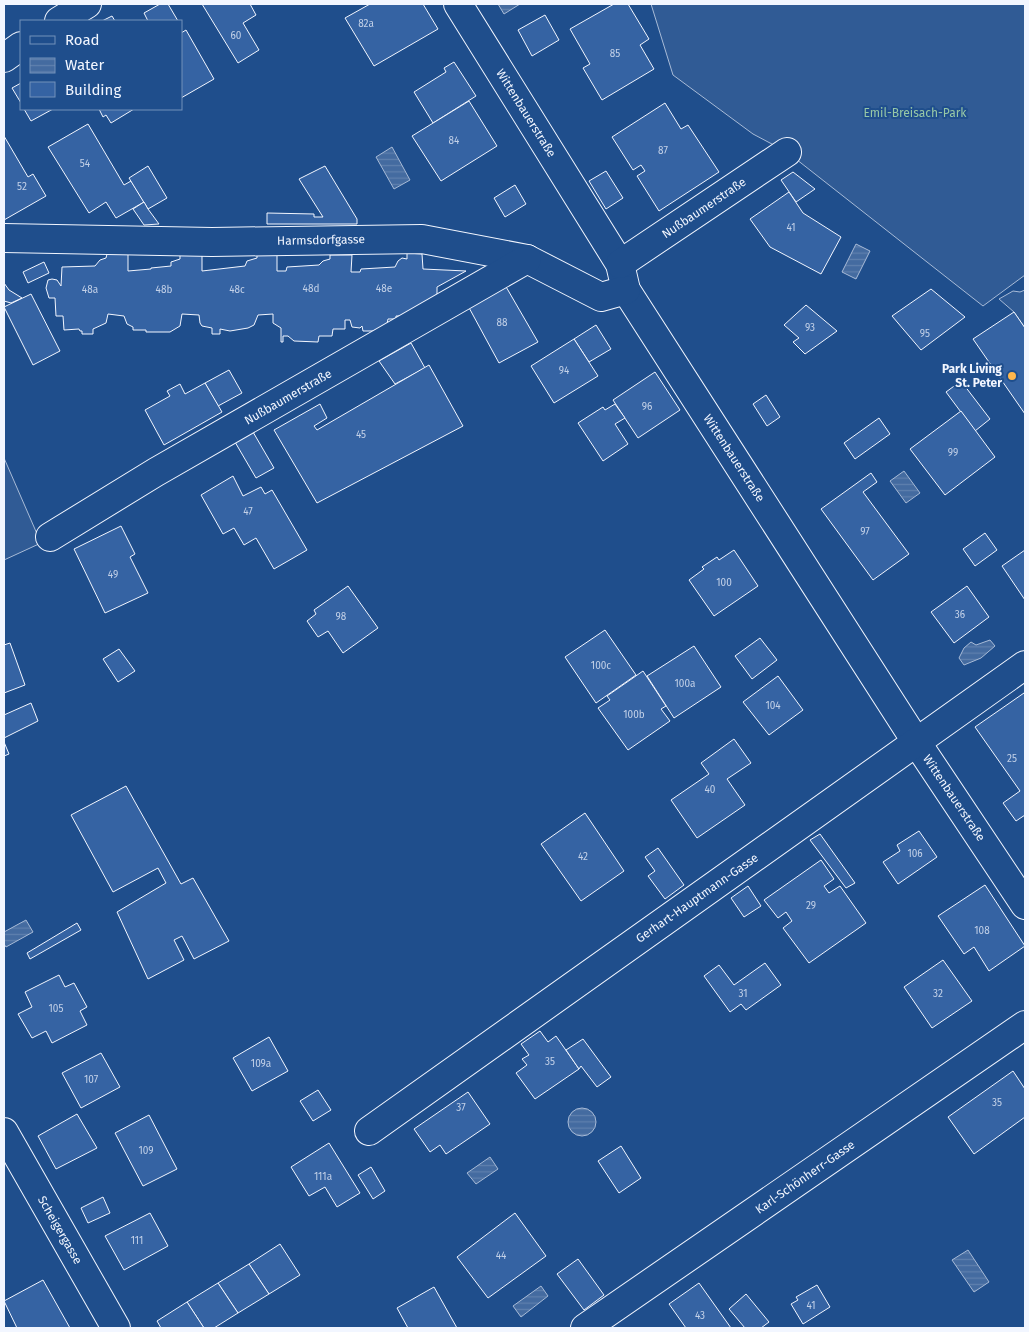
<svg xmlns="http://www.w3.org/2000/svg" width="1029" height="1332" font-family="'Fira Sans',sans-serif">
<defs>
<pattern id="water-rules" width="6" height="5" patternUnits="userSpaceOnUse" patternTransform="scale(1.25)"><rect width="6" height="5" fill="#446ba0"/><path d="M0 2.5h6" fill="none" stroke="#5f81ae"/></pattern>
</defs>
<rect width="100%" height="100%" fill="#1f4e8c"/>
<g fill="#305b95" stroke="#a8bbd7">
<polygon points="651,4 1025,4 1025,275 983,306 787,152 753,134 673,75"/>
<polygon points="1025,290 1025,328 1014,312 999,299 1013,291 1020,292"/>
<polygon points="4,458 41,543 4,560"/>
</g>
<g fill="url(#water-rules)" stroke="#a8bbd7">
<polygon points="498,4 520,4 504,14"/>
<polygon points="392,147 410,180 394,189 376,157"/>
<polygon points="856,244 870,251 856,279 842,272"/>
<polygon points="904,471 920,493 906,503 890,481"/>
<polygon points="990,640 995,646 981,658 964,665 959,658 964,648 971,642 976,645"/>
<polygon points="26,920 33,932 6,947 4,944 4,932"/>
<circle cx="582" cy="1122" r="14"/>
<polygon points="490,1157 498,1169 476,1184 467,1173"/>
<polygon points="968,1250 989,1282 974,1292 952,1260"/>
<polygon points="541,1286 548,1296 521,1317 513,1306"/>
</g>
<g fill="#3563a3" stroke="#f2f6ff">
<polygon points="160,4 168,4 178,21 148,21 144,13"/>
<polygon points="202,4 250,4 256,15 243,23 259,50 238,63"/>
<polygon points="370,4 423,4 438,29 374,66 345,18"/>
<polygon points="614,4 628,4 649,39 640,45 654,69 602,100 583,68 590,64 570,29"/>
<polygon points="545,15 559,40 532,56 518,30"/>
<polygon points="112,16 115,21 102,21"/>
<polygon points="186,30 214,79 181,98 181,33"/>
<polygon points="454,62 476,96 433,123 414,92 446,72 444,68"/>
<polygon points="21,83 21,103 12,88"/>
<polygon points="469,101 497,146 441,181 412,136"/>
<polygon points="665,103 681,129 688,125 719,172 659,211 637,176 645,171 641,165 633,170 612,137"/>
<polygon points="24,109 53,109 31,121"/>
<polygon points="99,109 134,109 111,123 106,115 103,117"/>
<polygon points="88,124 124,185 131,181 144,202 116,218 106,202 89,213 48,147"/>
<polygon points="4,136 28,177 33,174 46,196 4,220"/>
<polygon points="148,166 167,198 148,209 129,178"/>
<polygon points="325,166 357,219 357,224 267,224 267,213 314,214 314,217 323,217 299,179"/>
<polygon points="606,171 623,198 606,209 589,181"/>
<polygon points="793,172 815,189 796,202 781,180"/>
<polygon points="515,185 526,204 505,217 494,198"/>
<polygon points="789,192 803,213 841,237 821,274 770,247 750,219"/>
<polygon points="144,202 148,209 159,224 144,225 133,209"/>
<polygon points="180,253 202,254 202,271 245,266 247,261 257,258 257,255 277,255 277,271 286,271 287,267 319,265 323,261 330,259 330,255 352,255 351,272 360,272 361,269 395,267 398,261 402,258 407,259 407,253 422,254 423,269 466,271 437,287 437,297 409,316 396,316 396,319 388,319 387,324 375,331 363,331 362,326 360,328 352,327 350,320 345,320 345,329 333,329 332,336 319,336 318,342 294,341 288,336 283,336 283,342 281,342 281,328 273,323 273,314 258,315 254,325 248,328 230,331 220,329 220,334 212,334 212,328 202,326 200,323 199,315 182,314 180,326 170,332 146,332 146,330 133,330 133,327 127,324 124,316 108,314 106,323 93,329 93,334 82,334 82,331 80,331 79,329 64,330 63,316 56,316 55,298 49,298 46,288 48,280 52,279 57,280 61,286 62,267 95,266 100,260 106,258 107,254 128,254 128,271 151,269 151,268 171,266 171,262 180,259"/>
<polygon points="44,262 49,273 28,283 23,272"/>
<polygon points="4,283 9,290 22,298 11,303 4,301"/>
<polygon points="505,285 538,342 499,363 467,304"/>
<polygon points="931,289 965,317 921,350 892,316"/>
<polygon points="31,294 60,351 33,365 4,307"/>
<polygon points="806,305 837,331 805,354 793,342 799,338 784,325"/>
<polygon points="1014,312 1025,328 1025,414 973,339"/>
<polygon points="596,325 611,349 589,362 574,339"/>
<polygon points="574,339 598,376 554,403 531,366"/>
<polygon points="411,343 425,368 395,384 379,361"/>
<polygon points="429,365 463,426 317,503 274,430 320,404 327,418 314,426 317,430"/>
<polygon points="229,370 242,393 218,406 205,383"/>
<polygon points="655,372 680,410 638,438 613,400"/>
<polygon points="961,381 990,419 975,431 946,392"/>
<polygon points="205,383 222,412 164,445 145,410 170,396 167,391 180,384 185,394"/>
<polygon points="766,395 780,417 767,426 753,404"/>
<polygon points="615,404 625,418 615,424 628,444 603,461 578,423 603,407 605,410"/>
<polygon points="961,411 995,457 945,495 910,449"/>
<polygon points="879,418 890,434 855,459 844,443"/>
<polygon points="253,432 274,468 256,478 235,442"/>
<polygon points="871,473 877,482 863,492 909,554 873,580 821,509"/>
<polygon points="233,476 243,496 261,487 265,494 272,490 307,550 274,569 256,538 244,545 234,528 223,534 201,495"/>
<polygon points="121,526 135,554 130,557 148,593 105,613 74,549"/>
<polygon points="985,533 997,550 975,566 963,549"/>
<polygon points="734,550 758,586 714,616 689,580 704,569 702,567 717,557 719,560"/>
<polygon points="1025,550 1025,600 1002,566"/>
<polygon points="348,586 378,628 343,653 328,631 318,637 307,621 316,614 314,610"/>
<polygon points="967,586 989,617 954,643 931,612"/>
<polygon points="605,630 636,675 596,703 565,657"/>
<polygon points="760,638 777,660 752,679 735,656"/>
<polygon points="10,643 25,685 4,693 4,645"/>
<polygon points="694,646 721,687 674,718 647,676"/>
<polygon points="119,649 135,671 118,682 103,659"/>
<polygon points="643,671 666,706 661,709 670,721 628,750 598,708 610,700 607,696"/>
<polygon points="778,676 803,710 769,735 743,702"/>
<polygon points="1024,693 1025,695 1025,815 1016,821 1003,803 1020,791 975,727"/>
<polygon points="31,703 38,721 4,738 4,715"/>
<polygon points="734,739 751,763 727,779 745,805 697,838 671,800 709,774 701,763"/>
<polygon points="4,742 9,754 4,756"/>
<polygon points="126,786 181,884 193,878 229,941 194,959 182,936 174,940 184,960 148,979 117,912 166,883 158,868 113,892 71,815"/>
<polygon points="585,813 624,871 581,901 541,844"/>
<polygon points="919,831 937,857 898,884 883,862 900,851 897,845"/>
<polygon points="820,834 855,883 846,888 810,840"/>
<polygon points="658,848 684,885 665,899 648,876 655,871 645,857"/>
<polygon points="821,860 834,879 824,886 829,893 840,886 866,923 809,963 783,928 792,921 786,912 778,918 764,900"/>
<polygon points="985,885 1025,946 989,971 974,947 964,954 938,916"/>
<polygon points="748,886 761,906 744,917 731,898"/>
<polygon points="77,923 81,930 30,959 27,953"/>
<polygon points="943,960 972,1001 932,1028 904,987"/>
<polygon points="765,963 781,985 746,1010 741,1004 730,1012 704,976 719,965 734,985"/>
<polygon points="59,975 65,987 74,983 87,1007 80,1011 87,1025 52,1043 46,1031 32,1038 18,1014 32,1007 25,992"/>
<polygon points="540,1031 548,1042 556,1036 579,1069 535,1099 516,1073 527,1065 522,1059 529,1055 521,1044"/>
<polygon points="269,1037 288,1071 252,1091 233,1058"/>
<polygon points="583,1039 611,1077 597,1087 581,1066 579,1069 566,1050"/>
<polygon points="101,1053 120,1087 81,1108 62,1073"/>
<polygon points="1013,1071 1025,1089 1025,1117 974,1154 948,1117"/>
<polygon points="318,1090 331,1110 313,1121 300,1101"/>
<polygon points="468,1092 490,1124 446,1154 440,1145 430,1152 414,1129"/>
<polygon points="77,1114 97,1148 56,1169 38,1136"/>
<polygon points="149,1115 177,1169 143,1186 115,1133"/>
<polygon points="329,1143 360,1193 337,1207 325,1187 309,1196 291,1167"/>
<polygon points="621,1146 641,1178 619,1193 598,1161"/>
<polygon points="371,1167 385,1191 373,1199 358,1175"/>
<polygon points="103,1197 110,1213 88,1223 81,1208"/>
<polygon points="150,1213 168,1246 124,1270 105,1236"/>
<polygon points="515,1213 546,1256 488,1298 457,1257"/>
<polygon points="280,1244 300,1275 269,1294 249,1264"/>
<polygon points="578,1259 604,1295 584,1310 557,1274"/>
<polygon points="249,1264 269,1294 238,1313 218,1283"/>
<polygon points="43,1280 70,1328 17,1328 4,1301"/>
<polygon points="218,1283 238,1313 214,1328 204,1328 187,1302"/>
<polygon points="699,1283 731,1328 686,1328 669,1304"/>
<polygon points="817,1285 830,1307 803,1324 791,1304 798,1300 796,1297"/>
<polygon points="434,1287 457,1328 408,1328 397,1308"/>
<polygon points="746,1294 769,1322 761,1328 745,1328 729,1309"/>
<polygon points="187,1302 204,1328 161,1328 157,1321"/>
</g>
<g fill="none" stroke-linecap="round" stroke-linejoin="round">
<g stroke="#f2f6ff" stroke-width="30">
<g id="minor">
<polyline points="458,4 620,264 626,290 917,743 1025,905"/>
<polyline points="59,21 87,4"/>
<polyline points="4,58 21,46"/>
<polyline points="4,238 212,242 422,239 527,259 601,297 626,290"/>
<polyline points="620,264 787,152"/>
<polyline points="50,537 156,472 527,259"/>
<polyline points="369,1131 1025,665"/>
<polyline points="4,1132 116,1328"/>
<polyline points="585,1328 1025,1025"/>
</g>
</g>
<use href="#minor" stroke="#1f4e8c" stroke-width="28"/>
</g>
<circle fill="#ffb74d" stroke="#1f4e8c" stroke-width="2" cx="1012" cy="376" r="5"/>
<g text-anchor="middle" dominant-baseline="central" stroke-width="4" stroke-linejoin="round" paint-order="stroke">
<g font-size="10" fill="#c3d1e8">
<text x="366" y="24">82a</text>
<text x="236" y="36">60</text>
<text x="615" y="54">85</text>
<text x="454" y="141">84</text>
<text x="663" y="151">87</text>
<text x="85" y="164">54</text>
<text x="22" y="187">52</text>
<text x="791" y="228">41</text>
<text x="311" y="289">48d</text>
<text x="384" y="289">48e</text>
<text x="90" y="290">48a</text>
<text x="164" y="290">48b</text>
<text x="237" y="290">48c</text>
<text x="502" y="323">88</text>
<text x="810" y="328">93</text>
<text x="925" y="334">95</text>
<text x="564" y="371">94</text>
<text x="647" y="407">96</text>
<text x="361" y="435">45</text>
<text x="953" y="453">99</text>
<text x="248" y="512">47</text>
<text x="865" y="532">97</text>
<text x="113" y="575">49</text>
<text x="724" y="583">100</text>
<text x="960" y="615">36</text>
<text x="341" y="617">98</text>
<text x="601" y="666">100c</text>
<text x="685" y="684">100a</text>
<text x="773" y="706">104</text>
<text x="634" y="715">100b</text>
<text x="1012" y="759">25</text>
<text x="710" y="790">40</text>
<text x="915" y="854">106</text>
<text x="583" y="857">42</text>
<text x="811" y="906">29</text>
<text x="982" y="931">108</text>
<text x="743" y="994">31</text>
<text x="938" y="994">32</text>
<text x="56" y="1009">105</text>
<text x="550" y="1062">35</text>
<text x="261" y="1064">109a</text>
<text x="91" y="1080">107</text>
<text x="997" y="1103">35</text>
<text x="461" y="1108">37</text>
<text x="146" y="1151">109</text>
<text x="323" y="1177">111a</text>
<text x="137" y="1241">111</text>
<text x="501" y="1256">44</text>
<text x="811" y="1306">41</text>
<text x="700" y="1316">43</text>
</g>
<g font-size="12" fill="#f2f6ff" stroke="#1f4e8c">
<text transform="translate(526 113) rotate(58)">Wittenbauerstraße</text>
<text transform="translate(704 208) rotate(-34)">Nußbaumerstraße</text>
<text transform="translate(321 240) rotate(-1)">Harmsdorfgasse</text>
<text transform="translate(288 397) rotate(-30)">Nußbaumerstraße</text>
<text transform="translate(734 458) rotate(57)">Wittenbauerstraße</text>
<text transform="translate(954 798) rotate(56)">Wittenbauerstraße</text>
<text transform="translate(697 898) rotate(-35)">Gerhart-Hauptmann-Gasse</text>
<text transform="translate(805 1177) rotate(-35)">Karl-Schönherr-Gasse</text>
<text transform="translate(60 1230) rotate(60)">Scheigergasse</text>
</g>
<g font-size="12" fill="#97c8a6" stroke="#1f4e8c">
<text x="915" y="113">Emil-Breisach-Park</text>
</g>
<g font-size="12" font-weight="bold" fill="#f2f6ff" stroke="#1f4e8c" text-anchor="end">
<text x="1002" y="369">Park Living<tspan x="1002" dy="14">St. Peter</tspan></text>
</g>
</g>
<rect width="1029" height="1332" fill="none" stroke="#f2f6ff" stroke-width="10"/>
<rect x="20" y="20" width="162" height="90" fill="#1f4e8c" stroke="#7391ba"/>
<rect x="30" y="36" width="25" height="8" fill="#1f4e8c" stroke="#7391ba"/>
<text x="65" y="45" font-size="15" fill="#f2f6ff">Road</text>
<rect x="30" y="58" width="25" height="15" fill="url(#water-rules)" stroke="#7391ba"/>
<text x="65" y="70" font-size="15" fill="#f2f6ff">Water</text>
<rect x="30" y="82" width="25" height="15" fill="#3563a3" stroke="#7391ba"/>
<text x="65" y="95" font-size="15" fill="#f2f6ff">Building</text>
</svg>
